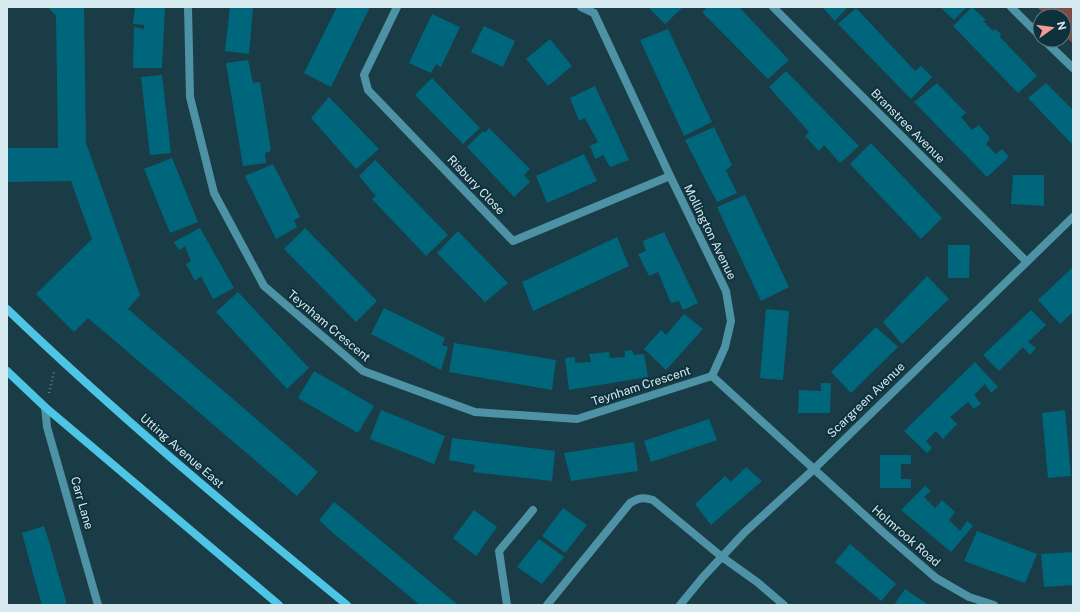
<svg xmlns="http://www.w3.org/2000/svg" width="1080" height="612" font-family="'Public Sans',sans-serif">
<rect width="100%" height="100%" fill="#1a3c46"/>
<polygon fill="#7f4946" points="1037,7 1073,7 1073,44 1064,34 1064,16 1046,16"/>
<g fill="#00667c">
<polygon points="48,7 84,7 86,143 140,295 128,309 318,472 297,496 88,318 74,332 36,294 92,239 71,181 7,182 7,148 58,148 56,16"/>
<polygon points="135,7 165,7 162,68 133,68 134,27 144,29 144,25 133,24"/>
<polygon points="230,7 253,7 249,54 225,51"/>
<polygon points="337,7 370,7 331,87 304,73"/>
<polygon points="648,7 683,7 665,24"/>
<polygon points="705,7 739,7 789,60 768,79 702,12 706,9"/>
<polygon points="822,7 848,7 835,21"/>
<polygon points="940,7 967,7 954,20"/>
<polygon points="972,7 986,20 983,21 993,31 995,29 1001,34 1000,37 1037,76 1018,93 953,26"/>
<polygon points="856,8 915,71 921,66 932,77 911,99 838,24"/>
<polygon points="432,14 460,27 441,67 436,64 431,73 409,63"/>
<polygon points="484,26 515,41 503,67 471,52"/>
<polygon points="668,29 712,122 684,136 640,40"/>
<polygon points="550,39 572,66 548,86 526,59"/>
<polygon points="248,60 253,83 260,82 271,151 265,153 266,163 243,166 226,63"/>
<polygon points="786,71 859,146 840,163 824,145 819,151 805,136 809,132 769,87"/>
<polygon points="162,75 171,153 150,155 141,77"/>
<polygon points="432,78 480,128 463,144 415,95"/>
<polygon points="937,83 966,113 961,117 972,130 979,125 990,138 986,144 996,154 1002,149 1009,157 987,177 914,102"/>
<polygon points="1046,83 1073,110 1073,145 1028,98"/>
<polygon points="595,86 629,160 610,167 603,155 595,159 590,146 598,142 585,118 579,121 570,98"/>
<polygon points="329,97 379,149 356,169 311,118"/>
<polygon points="714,127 732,165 726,170 737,193 717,202 685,140"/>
<polygon points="489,128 530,169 524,175 530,182 514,197 467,147 483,131 485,133"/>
<polygon points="871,143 942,218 921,239 850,164"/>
<polygon points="584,154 597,181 547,203 536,176"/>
<polygon points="172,158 198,222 170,233 144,169"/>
<polygon points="375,160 448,235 426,256 372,199 376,196 359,176"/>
<polygon points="273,164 300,217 294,220 297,227 276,239 245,176"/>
<polygon points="1013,175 1044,175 1044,206 1011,204"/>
<polygon points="745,195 789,287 761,301 717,207"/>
<polygon points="200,228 234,288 213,299 201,276 195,281 186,264 191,261 185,246 179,250 174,242"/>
<polygon points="305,228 377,301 356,322 284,249"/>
<polygon points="458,231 508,283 485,302 437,253"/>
<polygon points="664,232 698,303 683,310 679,301 671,303 658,272 649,276 638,254 646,251 643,241"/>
<polygon points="617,237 629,266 533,311 522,282"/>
<polygon points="948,245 970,245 969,278 948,278"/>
<polygon points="1073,267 1073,312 1060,324 1038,300"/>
<polygon points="927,276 949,299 902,344 883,322"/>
<polygon points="238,292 309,368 287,389 216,312"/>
<polygon points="384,308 445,338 442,345 448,347 441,370 371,334"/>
<polygon points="766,309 789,311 783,380 760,378"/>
<polygon points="1031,310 1046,325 1028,342 1036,348 1030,355 1023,347 999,371 983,355"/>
<polygon points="684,314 703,329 666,370 644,349 661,330 666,335"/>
<polygon points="876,327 898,347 851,393 831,372"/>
<polygon points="454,343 556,360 552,390 449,372"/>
<polygon points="632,350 634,355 644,354 648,377 569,390 565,358 575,357 575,363 591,362 589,354 609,352 610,358 625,357 625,351"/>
<polygon points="975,362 998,387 991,393 985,384 974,395 981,404 974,409 968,402 950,417 957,424 943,439 936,431 926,441 932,448 927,453 904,431"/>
<polygon points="314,371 374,406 358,433 298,398"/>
<polygon points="821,383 831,383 830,413 798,413 799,390 821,391"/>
<polygon points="381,410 445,436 434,464 370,439"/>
<polygon points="1065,410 1071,476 1048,478 1042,413"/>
<polygon points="709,419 717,440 651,462 644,441"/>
<polygon points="452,438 555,451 552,481 473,472 475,465 449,460"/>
<polygon points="634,442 638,471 571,481 564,453"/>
<polygon points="880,455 911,455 911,464 901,464 901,479 911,479 911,488 880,488"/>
<polygon points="746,467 762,481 711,525 695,504 725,476 731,482"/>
<polygon points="925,486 931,491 924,497 935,508 942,500 955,512 949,520 960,531 967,521 973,526 951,552 901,510"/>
<polygon points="334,502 349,514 458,605 420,605 333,533 319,520"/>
<polygon points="563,508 587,525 565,553 542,536"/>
<polygon points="474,510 497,527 476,556 453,538"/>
<polygon points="44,526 50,545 67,605 42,605 32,570 22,533"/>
<polygon points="977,531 1037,554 1025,583 964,561"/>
<polygon points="539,539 564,557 542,584 517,567"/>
<polygon points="850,544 896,584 881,601 835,562"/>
<polygon points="1073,552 1073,585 1044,587 1041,554"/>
<polygon points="905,589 918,598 929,605 894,605"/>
</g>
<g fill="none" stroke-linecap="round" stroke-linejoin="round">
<polyline stroke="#5f7b84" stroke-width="2.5" stroke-dasharray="1 3" stroke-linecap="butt" points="49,393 54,372"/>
<path stroke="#4e92a6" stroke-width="8" d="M 547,605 L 630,503 C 638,498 643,497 653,500 L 722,557 L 757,582 L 784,605"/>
<g stroke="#4e92a6" stroke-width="8">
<polyline points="188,7 190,97 214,193 264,286 363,371 475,412 577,419 712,376"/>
<polyline points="397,7 364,75 368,90 513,241 670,176"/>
<polyline points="581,7 594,13 670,176 726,291 731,321 725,347 712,376"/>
<polyline points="773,7 1026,261"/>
<polyline points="1011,7 1040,36"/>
<polyline points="1044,40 1073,68"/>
<polyline points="712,376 884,533 936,578 969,597 994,605"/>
<polyline points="45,407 47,427 98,605"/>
<polyline points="507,605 499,551 533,510"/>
<polyline points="680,605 703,577 745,532 814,469 1073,217"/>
</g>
<g stroke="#4ec5e5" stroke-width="8">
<path d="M 7,309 C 115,413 231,510 347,605"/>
<polyline points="7,371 45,407 279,605"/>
</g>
</g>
<g text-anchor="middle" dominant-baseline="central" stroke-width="4" stroke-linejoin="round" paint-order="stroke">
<g font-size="12" fill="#d6e9ef" stroke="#0e323c">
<text transform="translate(908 126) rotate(45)">Branstree Avenue</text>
<text transform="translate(476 185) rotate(46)">Risbury Close</text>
<text transform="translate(710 232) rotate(64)">Mollington Avenue</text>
<text transform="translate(329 326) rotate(40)">Teynham Crescent</text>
<text transform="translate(641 386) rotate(-18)">Teynham Crescent</text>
<text transform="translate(866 400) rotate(-44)">Scargreen Avenue</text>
<text transform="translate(182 451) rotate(41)">Utting Avenue East</text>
<text transform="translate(82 503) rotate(74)">Carr Lane</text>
<text transform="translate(906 536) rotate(41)">Holmrook Road</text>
</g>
</g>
<rect width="1080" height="612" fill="none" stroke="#d6e9ef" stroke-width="16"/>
<g transform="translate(1052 28) rotate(76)"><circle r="19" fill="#0e323c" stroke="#5e7b84"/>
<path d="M0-3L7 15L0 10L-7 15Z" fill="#f59c96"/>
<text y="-6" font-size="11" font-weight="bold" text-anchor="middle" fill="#d6e9ef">N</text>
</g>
</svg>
